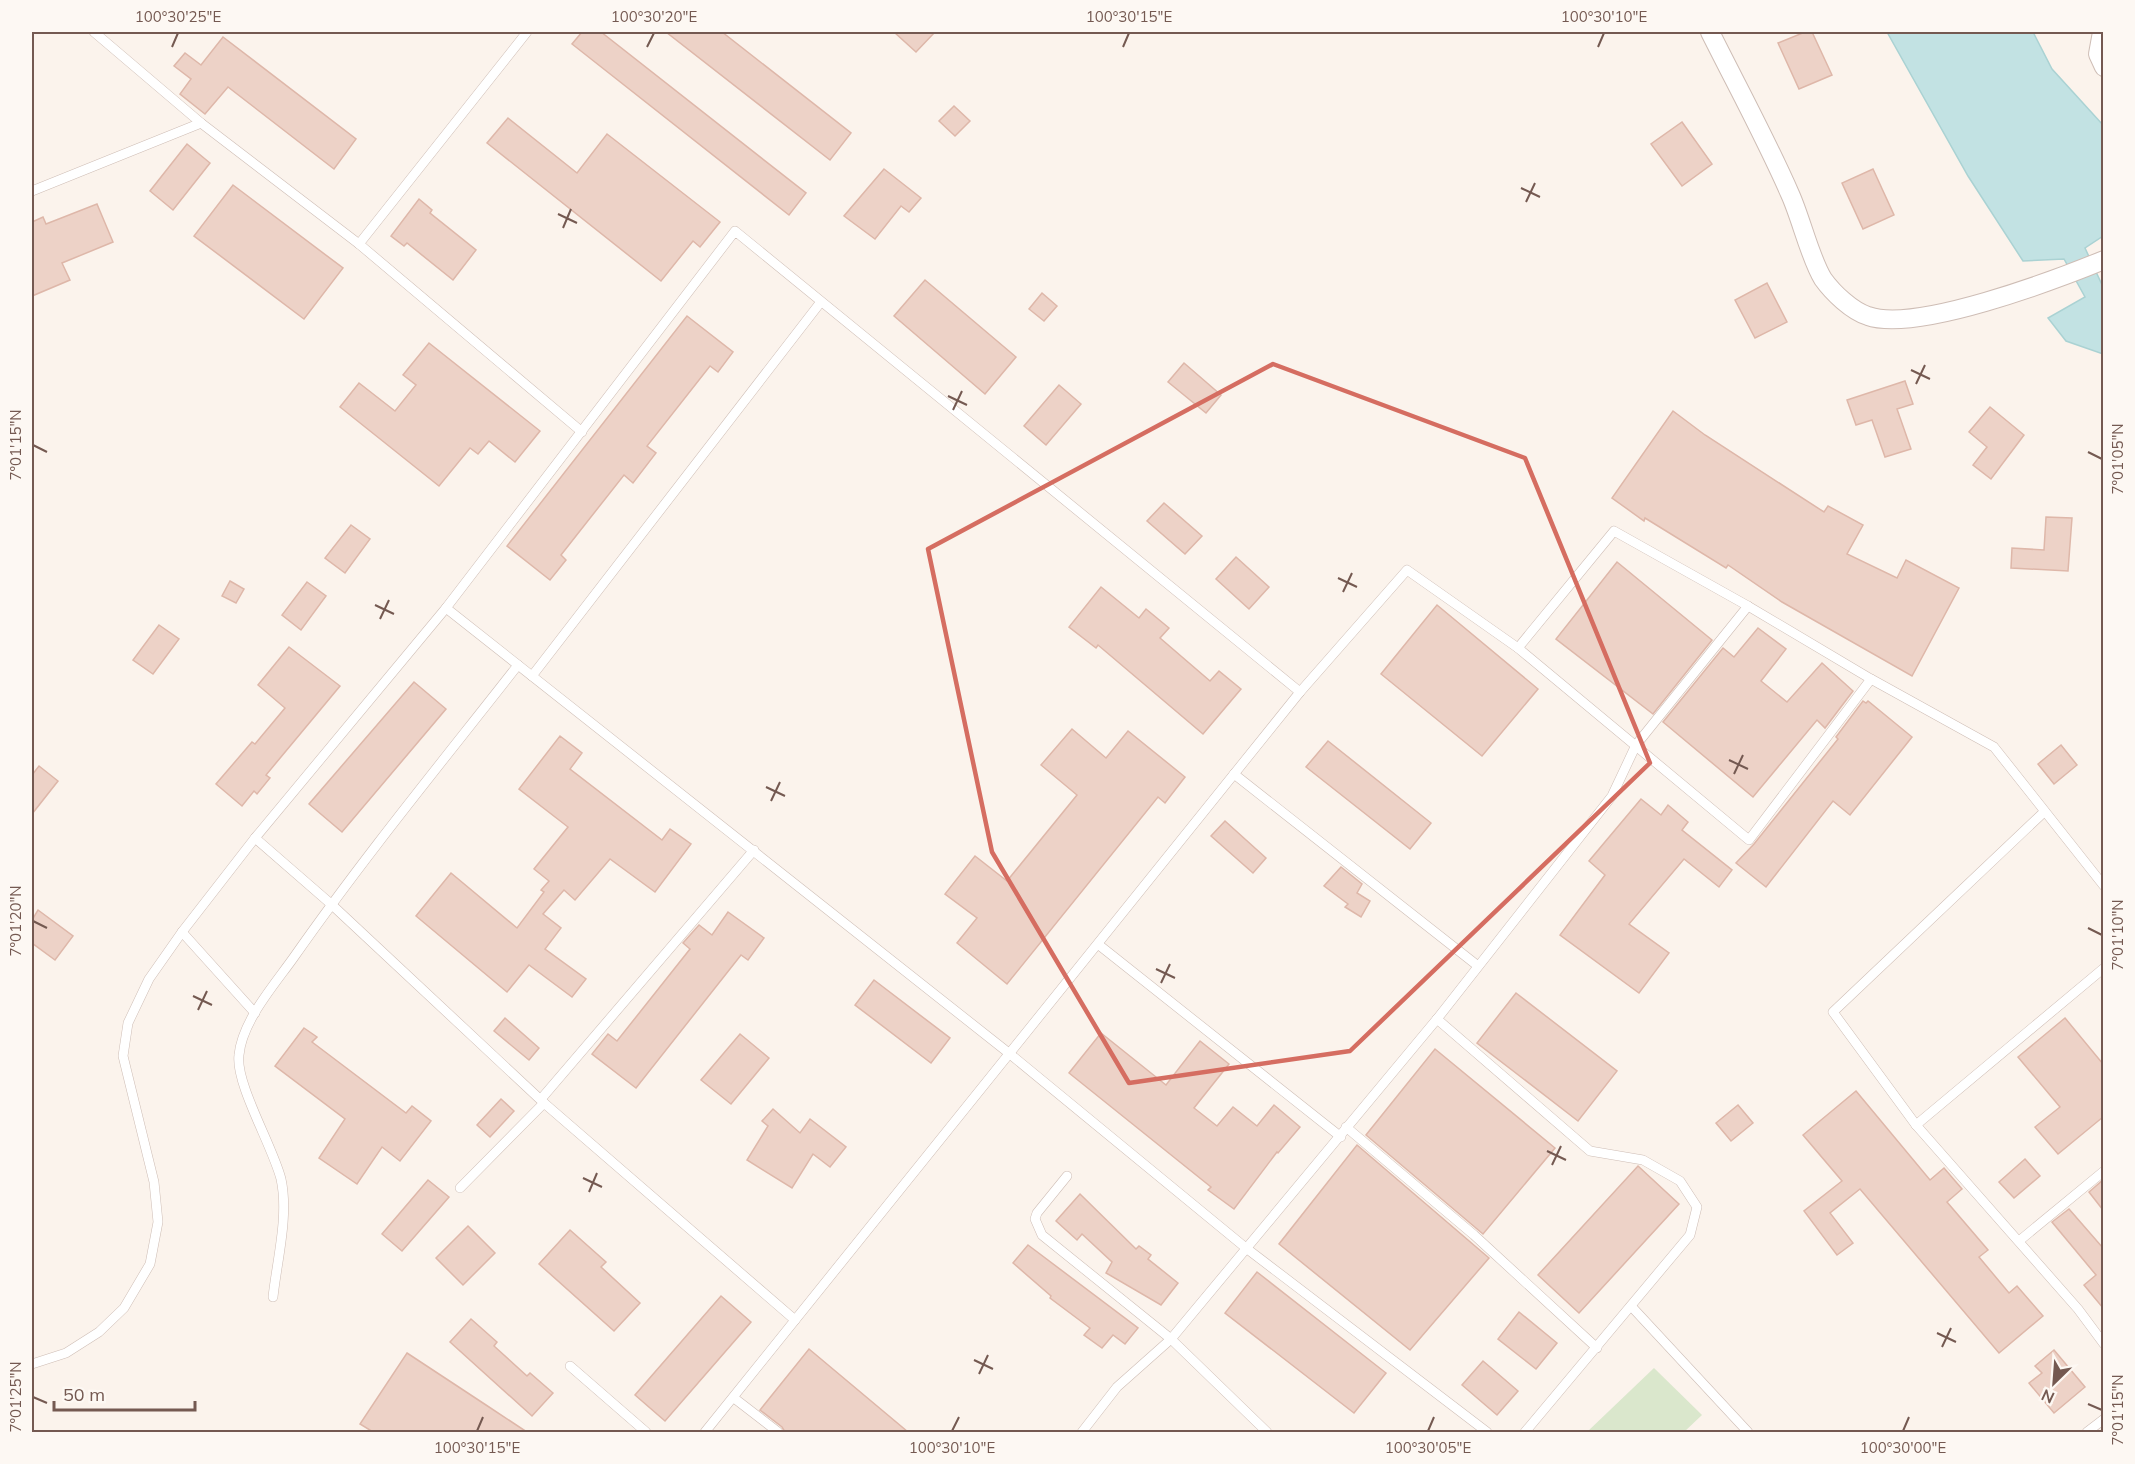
<svg xmlns="http://www.w3.org/2000/svg" width="2135" height="1464" font-family="Mulish,sans-serif">
<rect width="100%" height="100%" fill="#fbf3ec"/>
<polygon fill="#dae7cc" points="1654,1368 1702,1415 1684,1432 1587,1432"/>
<polygon fill="#c2e2e3" stroke="#aad2d3" stroke-width="1.5" points="1887,32 2033,32 2052,69 2103,125 2103,236 2085,248 2103,287 2103,354 2066,341 2048,318 2085,297 2064,259 2023,261 1968,176"/>
<g fill="#edd2c7" stroke="#deb7a9" stroke-width="1.5">
<polygon points="582,32 601,32 806,193 789,215 572,44"/>
<polygon points="666,32 722,32 851,133 830,160"/>
<polygon points="894,32 935,32 916,52"/>
<polygon points="1805,32 1812,32 1832,75 1799,89 1778,43"/>
<polygon points="223,37 356,139 334,169 228,87 205,114 180,94 191,79 174,66 185,53 201,65"/>
<polygon points="954,106 970,121 955,136 939,121"/>
<polygon points="508,118 577,173 607,134 720,222 700,247 693,241 661,281 487,143"/>
<polygon points="1682,122 1712,164 1682,186 1651,144"/>
<polygon points="187,144 210,163 173,210 150,191"/>
<polygon points="884,169 921,198 909,212 901,206 875,239 844,216"/>
<polygon points="1873,169 1894,215 1863,229 1842,183"/>
<polygon points="233,185 343,268 304,319 194,236"/>
<polygon points="419,199 432,210 430,213 476,250 453,280 407,243 404,246 391,236"/>
<polygon points="97,204 113,242 62,263 70,280 32,296 32,222 43,217 46,224"/>
<polygon points="925,280 1016,357 985,394 894,316"/>
<polygon points="1767,283 1787,322 1755,338 1735,300"/>
<polygon points="1042,293 1057,306 1044,321 1029,309"/>
<polygon points="687,316 733,352 718,372 710,366 647,446 656,453 633,483 624,475 561,555 566,560 550,580 507,546"/>
<polygon points="429,343 540,431 515,462 489,441 478,454 470,448 439,486 340,407 359,383 395,411 416,385 403,375"/>
<polygon points="1184,363 1221,395 1206,413 1168,382"/>
<polygon points="1905,381 1913,404 1897,409 1911,449 1885,457 1872,420 1856,425 1847,400"/>
<polygon points="1059,385 1081,404 1046,445 1024,426"/>
<polygon points="1990,407 2024,435 1991,479 1973,465 1987,447 1969,432"/>
<polygon points="1673,411 1705,435 1824,512 1828,506 1863,525 1847,554 1897,578 1906,560 1959,588 1912,676 1782,602 1728,565 1726,568 1645,518 1644,521 1612,498"/>
<polygon points="1164,503 1202,536 1185,554 1147,521"/>
<polygon points="2046,517 2072,518 2068,571 2011,568 2012,548 2044,550"/>
<polygon points="351,525 370,539 345,573 325,558"/>
<polygon points="1236,557 1269,587 1249,609 1216,579"/>
<polygon points="1617,562 1712,640 1653,714 1556,639"/>
<polygon points="230,581 244,589 236,603 222,596"/>
<polygon points="307,582 326,596 301,630 282,615"/>
<polygon points="1101,587 1139,618 1146,609 1169,628 1160,638 1210,681 1219,671 1241,689 1203,734 1098,645 1096,648 1069,627"/>
<polygon points="1437,605 1538,689 1482,756 1381,674"/>
<polygon points="159,625 179,639 153,674 133,660"/>
<polygon points="1758,628 1786,649 1761,681 1787,702 1822,663 1853,691 1825,728 1817,720 1753,797 1663,722 1723,648 1734,657"/>
<polygon points="289,647 340,686 266,775 270,778 257,794 254,791 242,806 216,784 252,742 255,744 285,708 258,685"/>
<polygon points="414,682 446,709 342,832 309,804"/>
<polygon points="1863,701 1866,703 1868,701 1912,737 1850,815 1833,801 1766,887 1736,863 1754,844 1838,739 1836,737"/>
<polygon points="1072,729 1106,758 1128,731 1185,777 1165,803 1158,797 1007,984 957,943 977,918 945,894 975,856 1007,881 1077,795 1041,765"/>
<polygon points="560,736 582,753 570,769 662,840 670,829 691,844 655,892 610,859 575,900 564,890 543,914 561,928 545,949 586,979 572,997 529,965 507,992 416,916 451,873 517,928 544,892 541,890 549,881 534,869 568,827 519,789"/>
<polygon points="1328,741 1431,823 1410,849 1306,767"/>
<polygon points="2061,745 2077,765 2054,784 2038,764"/>
<polygon points="39,766 58,781 32,814 32,775"/>
<polygon points="1641,799 1661,815 1668,805 1688,822 1682,830 1732,870 1719,887 1684,859 1629,924 1669,953 1639,993 1560,935 1605,875 1589,861"/>
<polygon points="1225,821 1266,858 1253,873 1211,836"/>
<polygon points="1341,867 1362,884 1357,893 1370,901 1361,917 1345,907 1348,904 1324,886"/>
<polygon points="38,910 73,936 55,960 32,943 32,920"/>
<polygon points="728,912 764,938 748,960 741,955 636,1088 592,1054 608,1034 617,1041 690,949 683,943 699,925 712,935"/>
<polygon points="874,980 950,1038 931,1063 855,1005"/>
<polygon points="1516,993 1617,1071 1578,1121 1477,1043"/>
<polygon points="505,1018 539,1048 529,1060 494,1031"/>
<polygon points="2065,1018 2103,1064 2103,1117 2058,1154 2035,1127 2060,1107 2018,1057"/>
<polygon points="304,1028 317,1037 312,1042 406,1113 412,1106 431,1121 400,1161 382,1147 357,1184 319,1158 345,1119 275,1066"/>
<polygon points="1101,1033 1166,1085 1200,1041 1229,1064 1194,1108 1217,1126 1233,1107 1257,1126 1274,1105 1300,1127 1278,1153 1277,1152 1234,1209 1208,1190 1211,1187 1069,1073"/>
<polygon points="740,1034 769,1058 731,1104 701,1080"/>
<polygon points="1435,1049 1555,1148 1483,1234 1366,1135"/>
<polygon points="1856,1091 1930,1180 1944,1168 1962,1189 1947,1202 1988,1250 1979,1257 2009,1293 2017,1286 2043,1316 1999,1353 1860,1189 1830,1213 1853,1243 1837,1255 1804,1211 1842,1181 1803,1135"/>
<polygon points="501,1099 514,1111 490,1137 477,1125"/>
<polygon points="1738,1105 1753,1123 1731,1141 1716,1123"/>
<polygon points="773,1109 800,1133 810,1119 846,1147 830,1167 813,1154 792,1188 747,1160 768,1126 762,1121"/>
<polygon points="1357,1145 1489,1258 1410,1350 1279,1244"/>
<polygon points="2025,1159 2040,1176 2014,1198 1999,1182"/>
<polygon points="1638,1166 1679,1204 1579,1313 1538,1275"/>
<polygon points="428,1180 449,1197 402,1251 382,1234"/>
<polygon points="2103,1180 2103,1210 2089,1192"/>
<polygon points="1080,1194 1136,1249 1139,1246 1151,1255 1148,1259 1178,1283 1161,1305 1106,1273 1112,1262 1082,1234 1077,1240 1056,1221"/>
<polygon points="2069,1209 2103,1248 2103,1308 2084,1285 2096,1275 2052,1222"/>
<polygon points="468,1226 495,1253 463,1285 436,1258"/>
<polygon points="570,1230 606,1262 601,1267 640,1303 614,1331 539,1264"/>
<polygon points="1028,1245 1138,1328 1125,1344 1113,1335 1102,1348 1084,1335 1090,1328 1050,1298 1051,1296 1013,1263"/>
<polygon points="1257,1272 1386,1373 1354,1413 1225,1313"/>
<polygon points="721,1296 751,1322 665,1421 635,1395"/>
<polygon points="1519,1312 1557,1343 1536,1369 1498,1339"/>
<polygon points="471,1319 497,1342 494,1346 527,1376 530,1373 553,1393 532,1416 450,1342"/>
<polygon points="809,1349 908,1432 785,1432 782,1427 760,1410"/>
<polygon points="2054,1350 2085,1387 2054,1413 2029,1383 2042,1373 2035,1366"/>
<polygon points="407,1353 486,1405 527,1432 373,1432 360,1424"/>
<polygon points="1483,1361 1518,1391 1497,1415 1462,1385"/>
</g>
<g fill="none" stroke-linecap="round" stroke-linejoin="round">
<g stroke="#cebdb5" stroke-width="10">
<g id="service">
<polyline points="94,32 201,123 359,244 582,432"/>
<polyline points="32,191 201,123"/>
<polyline points="359,244 527,32"/>
<polyline points="446,608 1010,1054 1246,1248 1487,1432"/>
<polyline points="1518,648 1614,531 1748,606 1871,679 1994,747 2104,886"/>
<polyline points="532,676 820,303"/>
<polyline points="1234,774 1478,966"/>
<polyline points="2044,812 1833,1012 1916,1125 2078,1309 2104,1344"/>
<polyline points="255,838 331,904 544,1103 795,1320"/>
<polyline points="182,932 255,1013"/>
<polyline points="1099,945 1341,1137"/>
<polyline points="1437,1019 1590,1151 1643,1160 1680,1181 1697,1207 1690,1235 1525,1432"/>
<polyline points="541,1099 754,850"/>
<polyline points="1916,1125 2104,968"/>
<polyline points="1346,1127 1474,1235 1597,1348"/>
<polyline points="1067,1176 1037,1213 1035,1219 1042,1235 1171,1339 1267,1432"/>
<polyline points="460,1188 544,1103"/>
<polyline points="2019,1241 2104,1171"/>
<path d="M 273,1297 C 277,1260 289,1216 281,1179 C 273,1147 235,1083 239,1055 C 242,1021 275,984 294,957 C 364,857 442,762 518,665"/>
<polyline points="1631,1306 1748,1432"/>
<polyline points="32,1364 66,1353 99,1332 124,1308 150,1264 158,1222 154,1182 123,1056 128,1023 149,979 182,932 255,838 446,608 735,231 1300,692"/>
<polyline points="570,1366 646,1432"/>
<polyline points="734,1398 778,1432"/>
<polyline points="705,1432 1300,692 1407,570 1518,648 1749,840 1871,679"/>
<polyline points="1082,1432 1117,1387 1171,1339 1437,1019 1612,796 1636,745 1748,606"/>
<polyline points="2087,1432 2104,1419"/>
</g>
</g>
<g stroke="#cebdb5" stroke-width="20">
<g id="minor">
<path d="M 1710,32 C 1737,86 1766,139 1790,194 C 1801,218 1810,258 1823,279 C 1833,293 1852,311 1868,316 C 1916,333 2055,280 2104,260"/>
<polyline points="2102,32 2098,54 2104,67"/>
</g>
</g>
<use href="#service" stroke="#fff" stroke-width="9"/>
<use href="#minor" stroke="#fff" stroke-width="18"/>
</g>
<path fill="none" stroke="#d56d61" stroke-width="4.5" stroke-linejoin="round" d="M 1273,364 L 1525,458 L 1650,763 L 1350,1051 L 1129,1083 L 992,852 L 928,549 Z"/>
<path fill="none" stroke="#745951" stroke-width="2" d="M 172,47 L 178,33M 647,47 L 654,33M 1123,47 L 1129,33M 1598,47 L 1604,33M 1521,188 L 1540,197M 1526,202 L 1535,183M 558,214 L 577,223M 563,228 L 571,209M 1911,370 L 1930,379M 1916,384 L 1925,365M 948,396 L 967,405M 953,410 L 962,391M 33,445 L 47,452M 2088,452 L 2102,459M 1338,578 L 1357,587M 1343,592 L 1352,573M 375,605 L 394,614M 380,619 L 389,600M 1729,760 L 1748,769M 1734,774 L 1743,755M 766,787 L 785,796M 771,801 L 780,782M 33,921 L 47,928M 2088,928 L 2102,935M 1156,969 L 1175,978M 1161,983 L 1170,964M 193,996 L 212,1005M 198,1010 L 207,991M 1547,1151 L 1566,1160M 1552,1165 L 1561,1146M 583,1178 L 602,1187M 589,1192 L 597,1173M 1937,1333 L 1956,1342M 1942,1347 L 1951,1328M 974,1360 L 993,1369M 979,1374 L 988,1355M 33,1397 L 47,1403M 2088,1404 L 2102,1410M 477,1431 L 483,1417M 952,1431 L 959,1417M 1428,1431 L 1434,1417M 1903,1431 L 1909,1417"/>
<rect width="2135" height="1464" fill="none" stroke="#fdf8f3" stroke-width="66"/>
<g transform="translate(2054 1383) rotate(205)" stroke="#fdf8f3" stroke-width="4.5" paint-order="stroke">
<path d="M0-4.5L10 22L0 15L-10 22Z" fill="#745951"/>
<text y="-9" font-size="16" font-weight="bold" text-anchor="middle" fill="#745951">N</text>
</g>
<path d="M54 1401v9h141v-9" fill="none" stroke="#745951" stroke-width="3"/>
<text x="63" y="1401" font-size="18" fill="#745951" stroke="#fdf8f3" stroke-width="4.5" paint-order="stroke">50 m</text>
<rect x="33" y="33" width="2069" height="1398" fill="none" stroke="#745951" stroke-width="2"/>
<g font-size="15" text-anchor="middle" fill="#745951">
<text x="178" y="22">100°30'25"E</text>
<text x="654" y="22">100°30'20"E</text>
<text x="1129" y="22">100°30'15"E</text>
<text x="1604" y="22">100°30'10"E</text>
<text transform="translate(16 445) rotate(-90)" y="5">7°01'15"N</text>
<text transform="translate(2118 459) rotate(-90)" y="5">7°01'05"N</text>
<text transform="translate(16 921) rotate(-90)" y="5">7°01'20"N</text>
<text transform="translate(2118 935) rotate(-90)" y="5">7°01'10"N</text>
<text transform="translate(16 1397) rotate(-90)" y="5">7°01'25"N</text>
<text transform="translate(2118 1410) rotate(-90)" y="5">7°01'15"N</text>
<text x="477" y="1453">100°30'15"E</text>
<text x="952" y="1453">100°30'10"E</text>
<text x="1428" y="1453">100°30'05"E</text>
<text x="1903" y="1453">100°30'00"E</text>
</g>
</svg>
